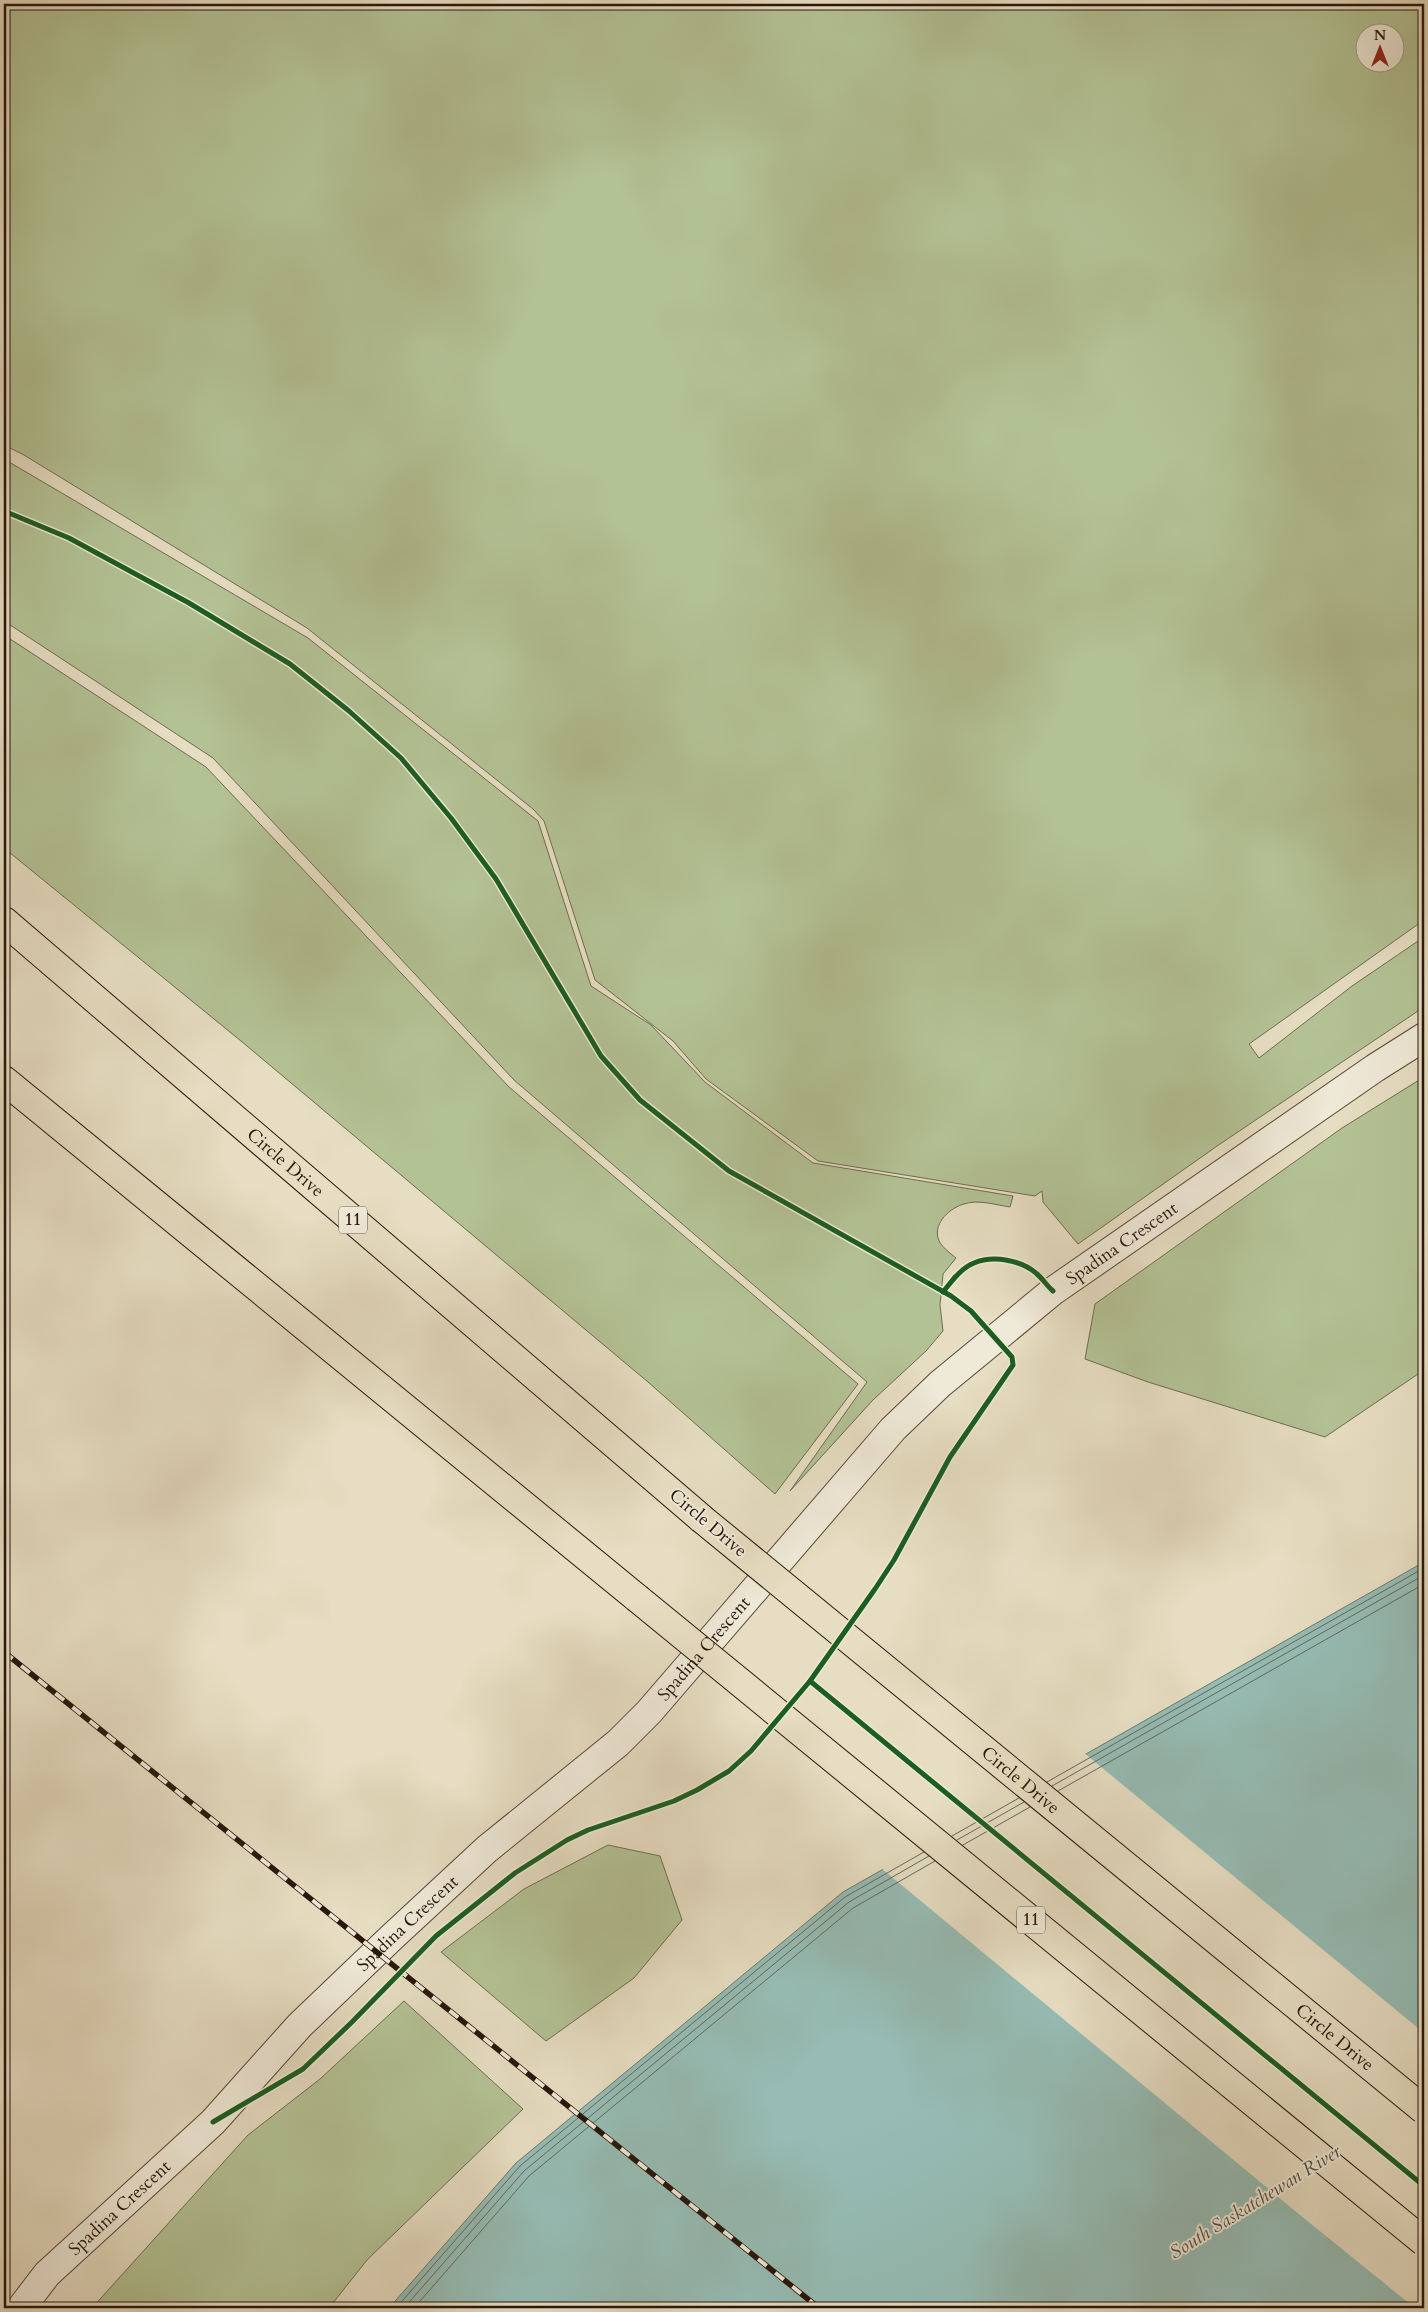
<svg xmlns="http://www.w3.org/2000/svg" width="1428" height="2312" font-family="Cardo,serif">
<rect width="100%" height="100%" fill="#e6ddc2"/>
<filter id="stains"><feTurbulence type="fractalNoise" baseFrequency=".004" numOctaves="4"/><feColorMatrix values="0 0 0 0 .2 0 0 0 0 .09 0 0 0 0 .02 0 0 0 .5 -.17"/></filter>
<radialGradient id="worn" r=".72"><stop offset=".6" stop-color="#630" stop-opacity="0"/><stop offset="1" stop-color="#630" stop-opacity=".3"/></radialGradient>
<g fill="#b3c295" stroke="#6e6c50" fill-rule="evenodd">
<path d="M 4,4 L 1424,4 L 1424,920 L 1249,1044 L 1259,1058 L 1352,986 L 1424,937 L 1424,1007 L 1220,1144 L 1078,1244 L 1043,1202 L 1042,1191 L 1035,1196 L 818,1161 L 706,1079 L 673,1041 L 595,980 L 544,821 L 533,809 L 307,628 L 24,455 L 4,445 ZM 1366,32 L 1396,32 L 1396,62 L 1366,62 Z"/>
<path d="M 4,459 L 308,638 L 538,821 L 591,986 L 651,1025 L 705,1082 L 813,1163 L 1013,1196 L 1010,1207 C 996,1205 978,1199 964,1204 C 950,1208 934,1222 938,1238 C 940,1246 950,1253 956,1258 L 943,1274 L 940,1305 L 943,1331 L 926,1351 L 873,1400 L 790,1491 L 867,1382 L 514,1080 L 213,758 L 4,621 Z"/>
<polygon points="4,635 206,767 509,1087 858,1384 775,1494 648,1382 241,1041 4,848"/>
<polygon points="1424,1077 1424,1370 1325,1437 1148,1382 1085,1359 1095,1304 1342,1128"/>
<polygon points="608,1845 660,1856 682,1920 634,1978 546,2041 441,1952 524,1889"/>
<polygon points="404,2001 523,2109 367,2260 329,2308 92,2308 248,2135 320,2079"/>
</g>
<polygon fill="#96bcb4" stroke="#6a7a70" points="1424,1562 1424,2308 389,2308 516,2163 843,1892"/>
<polygon fill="#e6ddc2" points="1083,1752 1424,2033 1424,2308 1415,2308 1300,2215 881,1868"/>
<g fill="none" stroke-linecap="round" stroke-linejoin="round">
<g stroke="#5f6960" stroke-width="1">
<polyline points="1047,1782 1424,1568"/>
<polyline points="1052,1786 1424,1575"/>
<polyline points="1058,1791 1424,1584"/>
<polyline points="952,1836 1019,1798"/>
<polyline points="957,1840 1024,1802"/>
<polyline points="963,1845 1030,1807"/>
<polyline points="396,2308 520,2166 845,1897 924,1852"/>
<polyline points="404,2308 524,2171 849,1902 929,1856"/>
<polyline points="414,2308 529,2176 853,1908 935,1861"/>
</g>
<g stroke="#584839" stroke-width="30">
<g id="street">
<path id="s1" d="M 21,2308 L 47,2274 L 213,2122 L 300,2025 L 392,1937 L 487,1849 L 618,1743 L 649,1712 L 893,1429 L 940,1384 L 1053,1291 L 1375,1068 L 1424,1037"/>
</g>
</g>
<g stroke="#28160b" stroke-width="30">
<g id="highway">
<path id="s2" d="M 4,921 L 702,1519"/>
<polyline points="4,1080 637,1598"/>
</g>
</g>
<use href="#street" stroke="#efe9d7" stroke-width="28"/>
<use href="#highway" stroke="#e6ddc2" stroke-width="28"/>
<g stroke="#28160b" stroke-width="5.5">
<polyline id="rail" points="4,1652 819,2308"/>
</g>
<use href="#rail" stroke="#efe9d7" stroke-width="4" stroke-dasharray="11" stroke-linecap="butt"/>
<g stroke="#28160b" stroke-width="30" stroke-linecap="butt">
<g id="highway-bridge">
<path id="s3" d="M 702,1519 L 1424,2110"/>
<polyline points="637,1598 1424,2242"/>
</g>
</g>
<use href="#highway-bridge" stroke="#e6ddc2" stroke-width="28"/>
<g stroke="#efe9d7" stroke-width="8">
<g id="cycleway">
<polyline points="4,511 69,538 189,603 290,664 349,711 401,758 451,818 496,879 601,1056 640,1100 729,1171 951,1296 971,1311 1012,1357 1013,1365 950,1457 894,1560 875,1589 810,1681 751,1751 729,1771 697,1790 674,1801 588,1830 567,1840 515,1873 436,1936 351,2023 303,2069 213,2122"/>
<path d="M 955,1277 L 943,1292 C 952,1281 961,1268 974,1263 C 993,1255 1022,1260 1037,1274 C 1043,1279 1047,1286 1053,1291"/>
<polyline points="810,1681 1424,2186"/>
</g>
</g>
<use href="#cycleway" stroke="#1b5e20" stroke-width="5"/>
</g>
<g text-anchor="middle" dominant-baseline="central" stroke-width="4" stroke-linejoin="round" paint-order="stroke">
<g fill="#efe9d7" stroke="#645548" stroke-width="1">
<rect x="339" y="1206.5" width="28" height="27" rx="4"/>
<rect x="1017" y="1906.5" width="28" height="27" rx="4"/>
</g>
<g font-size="16" font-weight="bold" fill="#28160b">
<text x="353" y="1220">11</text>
<text x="1031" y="1920">11</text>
</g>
<g font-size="18" fill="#28160b" stroke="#efe9d7">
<text stroke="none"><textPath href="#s2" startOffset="371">Circle Drive</textPath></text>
<text stroke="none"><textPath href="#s1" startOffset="1536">Spadina Crescent</textPath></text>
<text transform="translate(708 1523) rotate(40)">Circle Drive</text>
<text stroke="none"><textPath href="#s1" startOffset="951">Spadina Crescent</textPath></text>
<text stroke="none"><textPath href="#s3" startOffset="412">Circle Drive</textPath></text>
<text stroke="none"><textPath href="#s1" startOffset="546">Spadina Crescent</textPath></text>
<text stroke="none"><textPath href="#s3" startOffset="818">Circle Drive</textPath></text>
<text stroke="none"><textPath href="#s1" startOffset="141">Spadina Crescent</textPath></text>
</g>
<g font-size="19" font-style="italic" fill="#4e5046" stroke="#efe9d7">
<text transform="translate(1255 2202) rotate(-32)">South Saskatchewan River</text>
</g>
</g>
<rect width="1428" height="2312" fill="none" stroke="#e6ddc2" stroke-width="20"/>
<rect x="5" y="5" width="1418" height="2302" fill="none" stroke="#28160b" stroke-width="2.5"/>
<rect x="10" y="10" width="1408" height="2292" fill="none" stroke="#28160b"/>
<g transform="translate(1380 48)"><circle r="24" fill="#efe9d7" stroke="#9f9585"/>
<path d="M0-4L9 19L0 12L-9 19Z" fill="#8f2418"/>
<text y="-8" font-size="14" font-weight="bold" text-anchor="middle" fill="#28160b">N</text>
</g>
<rect width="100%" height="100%" filter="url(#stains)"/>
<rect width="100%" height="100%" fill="url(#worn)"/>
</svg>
